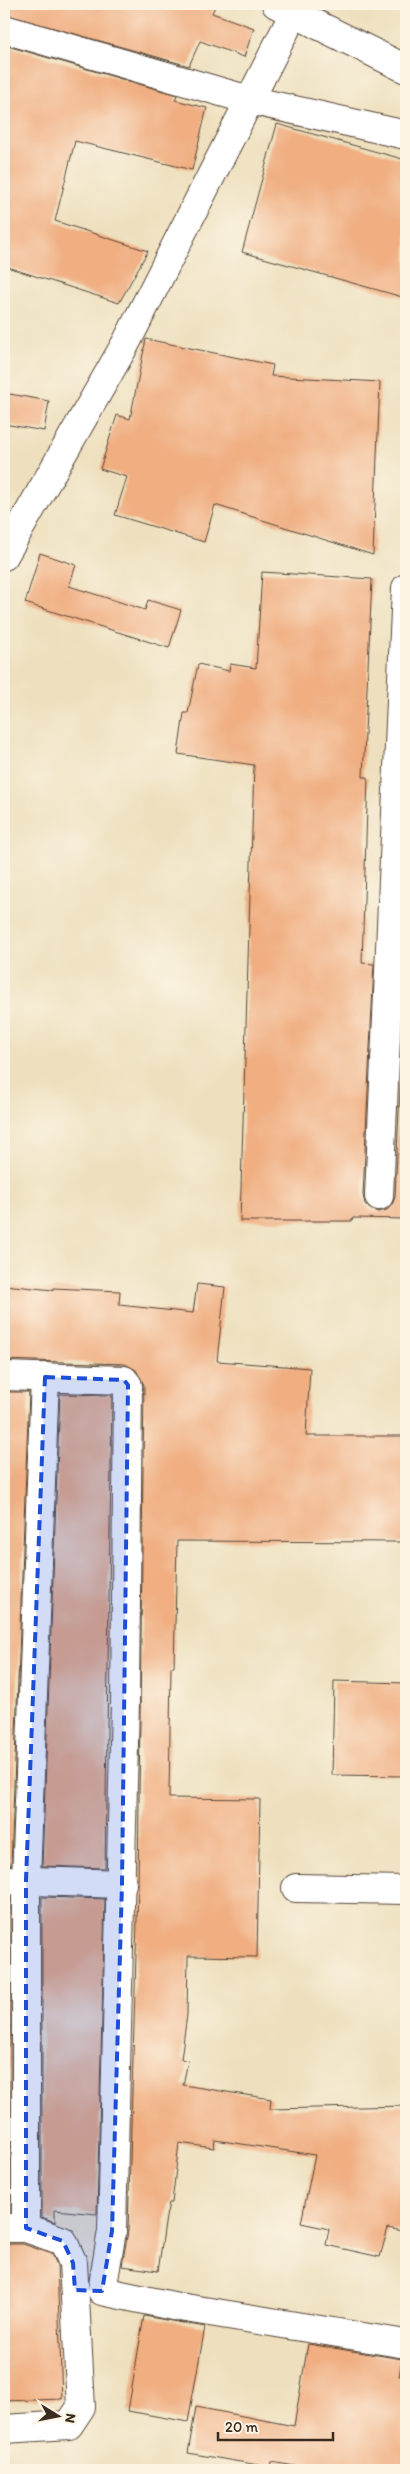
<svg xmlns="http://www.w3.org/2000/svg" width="410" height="2474" font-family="Itim,sans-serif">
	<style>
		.building { fill: #f0ae81 }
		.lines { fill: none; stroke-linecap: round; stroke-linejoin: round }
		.minor-casing { stroke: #564536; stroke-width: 30 }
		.minor { stroke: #fff; stroke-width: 28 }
		.marked { fill: #1d4ed8; fill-opacity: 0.2; stroke: #1d4ed8; stroke-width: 4; stroke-dasharray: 10 6; stroke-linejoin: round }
	</style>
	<rect width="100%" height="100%" fill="#fcf5e5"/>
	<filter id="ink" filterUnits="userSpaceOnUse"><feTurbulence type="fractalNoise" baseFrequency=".02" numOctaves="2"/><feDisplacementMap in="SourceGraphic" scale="10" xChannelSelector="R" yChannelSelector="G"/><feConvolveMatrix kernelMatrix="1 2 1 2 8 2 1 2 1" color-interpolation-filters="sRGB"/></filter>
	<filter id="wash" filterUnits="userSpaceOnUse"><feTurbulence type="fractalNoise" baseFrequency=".0096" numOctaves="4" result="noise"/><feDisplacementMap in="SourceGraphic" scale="20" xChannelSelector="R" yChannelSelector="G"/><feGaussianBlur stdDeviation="1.12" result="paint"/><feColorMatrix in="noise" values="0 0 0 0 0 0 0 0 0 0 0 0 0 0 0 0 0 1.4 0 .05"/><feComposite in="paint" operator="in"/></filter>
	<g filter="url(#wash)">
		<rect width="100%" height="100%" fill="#eee0be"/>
		<g id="blocks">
			<g class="building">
				<polygon points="4,4 216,4 212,13 254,28 244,57 200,41 189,66 4,14"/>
				<polygon points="4,45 177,95 175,100 207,108 192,170 75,141 55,221 148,251 119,303 4,266"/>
				<polygon points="277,124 406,160 406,298 242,252"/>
				<polygon points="146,339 273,365 271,376 380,382 373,555 215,505 204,542 115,515 127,477 100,469 117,415 130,419"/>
				<polygon points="4,393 49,401 44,431 4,424"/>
				<polygon points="40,553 76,565 69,586 145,610 148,600 181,610 169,648 25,603"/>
				<polygon points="262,572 372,579 363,777 368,777 362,963 374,964 363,1195 365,1204 370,1209 378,1212 387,1210 392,1205 395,1197 406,964 406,1219 353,1218 352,1221 240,1221 254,765 178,754 184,713 188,713 198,664 229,671 230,664 256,668"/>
				<polygon points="197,1284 225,1287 217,1361 310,1368 306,1436 406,1436 406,1542 177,1541 174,1667 171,1667 169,1798 260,1799 257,1957 188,1956 187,2015 181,2059 188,2061 183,2085 271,2099 270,2109 406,2106 406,2232 388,2228 380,2257 326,2245 329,2229 301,2223 315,2155 215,2140 214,2148 179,2143 172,2203 169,2203 166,2217 158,2271 122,2266 128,2231 138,1884 144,1385 136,1370 125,1364 4,1360 4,1285 53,1290 53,1288 120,1291 119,1305 193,1313"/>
				<polygon points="4,1392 29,1392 11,1865 4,1864"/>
				<polygon points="60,1394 112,1395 105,1868 42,1866"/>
				<polygon points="334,1681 406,1683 406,1776 332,1775"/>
				<rect x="4" y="1896" width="6" height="316"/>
				<polygon points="42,1897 105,1899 97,2214 55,2210 55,2222 42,2217"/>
				<polygon points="4,2244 23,2244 52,2254 57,2265 62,2399 4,2401"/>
				<polygon points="144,2316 205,2327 188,2422 128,2411"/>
				<polygon points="308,2344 402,2359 399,2376 406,2377 406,2470 319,2470 271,2462 270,2467 188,2453 196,2407 294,2426"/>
			</g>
		</g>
	</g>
	<g filter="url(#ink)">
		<use href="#blocks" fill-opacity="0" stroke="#564536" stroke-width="1"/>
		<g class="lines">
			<g class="minor-casing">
				<g id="minor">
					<polyline points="276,4 406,69"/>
					<polyline points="4,29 249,100 406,135"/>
					<polyline points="4,556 126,343 294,13"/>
					<polyline points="379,1196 406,588"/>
					<polyline points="4,1376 124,1380 128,1385 125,1703 112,2231 102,2291 173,2306 406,2344"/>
					<polyline points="4,1880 122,1884"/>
					<polyline points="296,1888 406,1890"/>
					<polyline points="4,2228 26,2228 63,2241 73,2263 81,2407 69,2425 4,2429"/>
					<polyline points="26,2228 26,1880 45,1377"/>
				</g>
			</g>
			<use href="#minor" class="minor"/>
		</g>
	</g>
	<path class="marked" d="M45 1377 124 1380 128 1385 122 1884 112 2231 102 2291 75 2290 73 2263 63 2241 26 2228V1880Z"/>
	<rect width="410" height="2474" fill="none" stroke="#fcf5e5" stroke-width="20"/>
	<g transform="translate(58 2416) rotate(100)" stroke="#fcf5e5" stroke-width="4" paint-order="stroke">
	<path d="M0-4L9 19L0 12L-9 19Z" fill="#3b2a1e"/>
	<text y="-8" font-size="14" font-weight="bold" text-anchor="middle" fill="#3b2a1e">N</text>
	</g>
	<path d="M218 2432v8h115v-8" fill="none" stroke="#3b2a1e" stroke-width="2.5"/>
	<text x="225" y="2432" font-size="15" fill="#3b2a1e" stroke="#fcf5e5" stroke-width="4" paint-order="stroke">20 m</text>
</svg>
